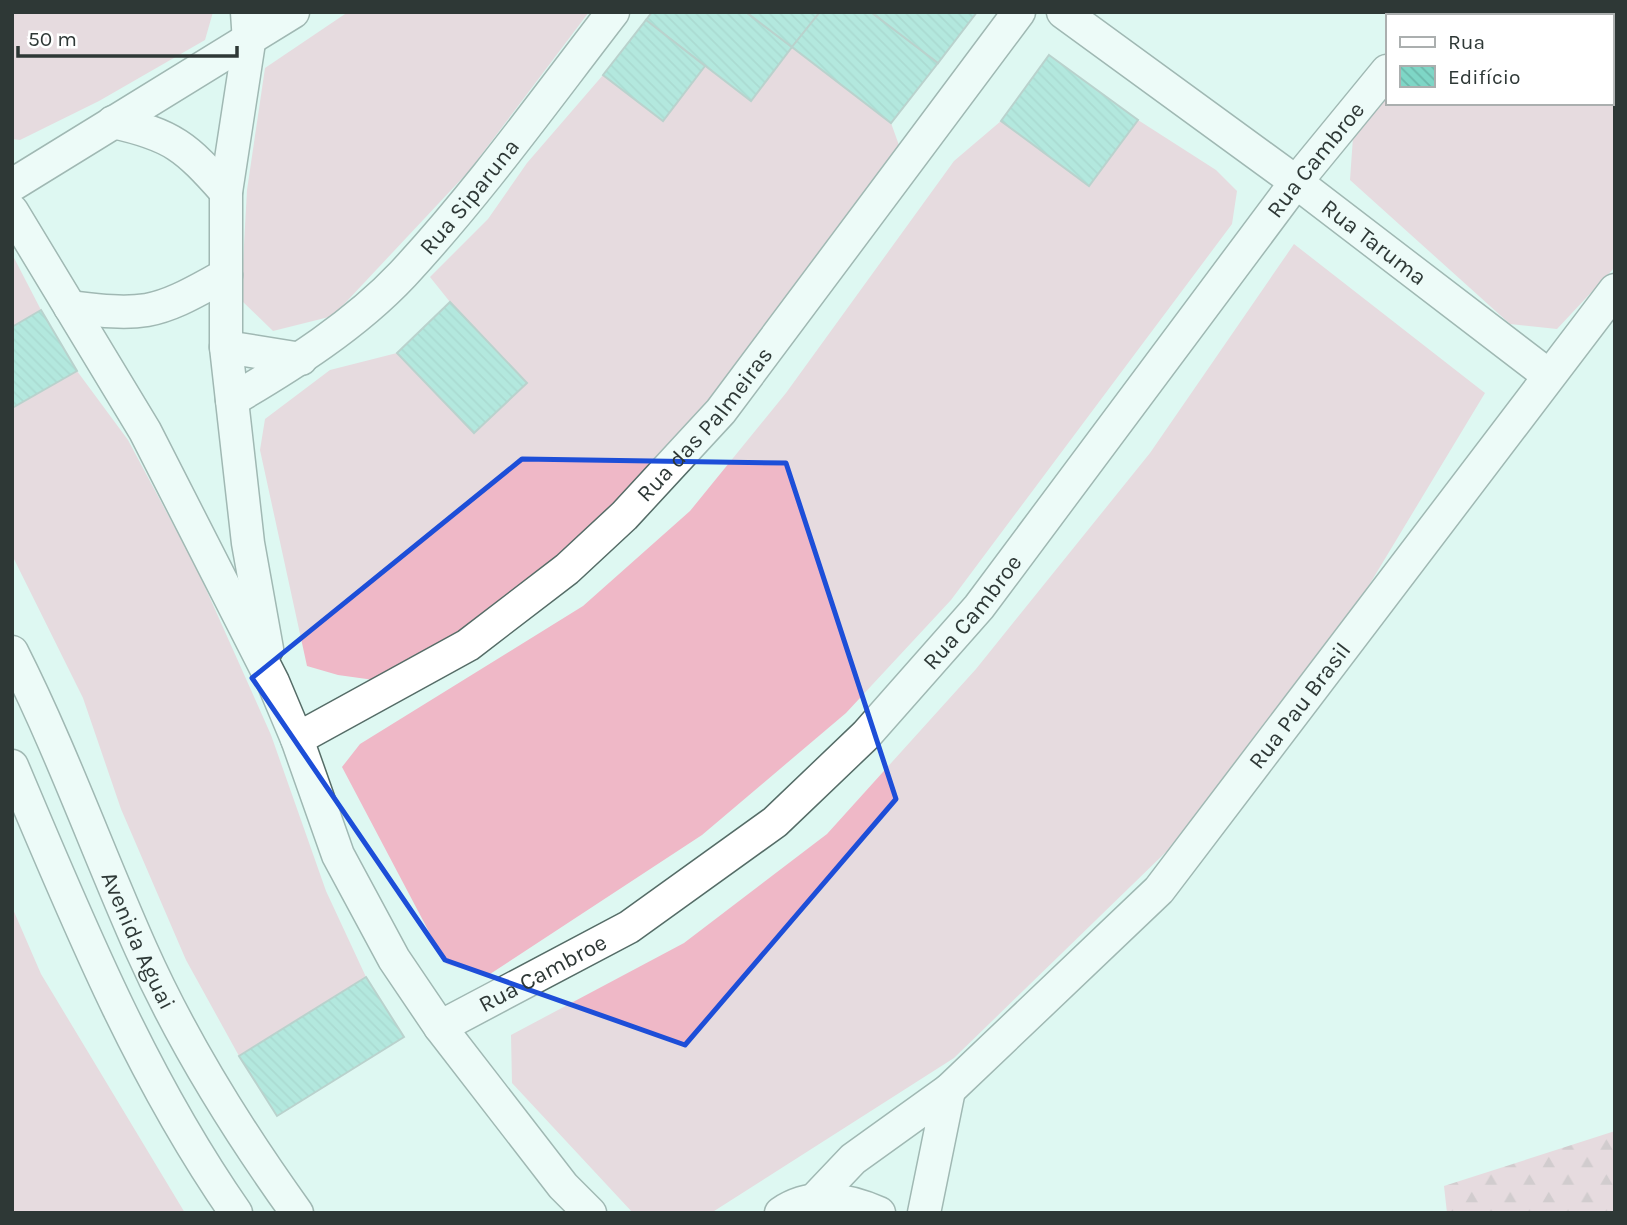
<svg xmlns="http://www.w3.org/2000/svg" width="1627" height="1225" font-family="Karla,sans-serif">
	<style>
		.grass { fill: #efb8c7 }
		.forest { fill: url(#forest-firs) }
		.building { fill: url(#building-back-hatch); stroke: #8da5a0; stroke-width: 2 }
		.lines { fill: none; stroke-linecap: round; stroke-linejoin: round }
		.minor-casing { stroke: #556c67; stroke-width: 35 }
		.minor { stroke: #fff; stroke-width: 32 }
		.marked { fill: none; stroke: #1d4ed8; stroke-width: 5; stroke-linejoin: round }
		.labels { text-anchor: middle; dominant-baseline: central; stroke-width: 6; stroke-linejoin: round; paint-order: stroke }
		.street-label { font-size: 23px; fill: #2e3836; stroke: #fff }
	</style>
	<defs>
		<pattern id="forest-firs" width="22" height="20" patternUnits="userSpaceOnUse" patternTransform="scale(1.75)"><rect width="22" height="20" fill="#efb8c7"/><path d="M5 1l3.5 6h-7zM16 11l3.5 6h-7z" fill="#c297a2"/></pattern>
		<pattern id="building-back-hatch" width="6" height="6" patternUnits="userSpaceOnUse" patternTransform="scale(1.75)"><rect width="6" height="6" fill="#7ed6c6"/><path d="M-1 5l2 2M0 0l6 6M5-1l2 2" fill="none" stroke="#6db8ab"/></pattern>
	</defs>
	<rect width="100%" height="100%" fill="#def8f2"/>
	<g class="grass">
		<polygon points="12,12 213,12 205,40 99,101 20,140 12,139"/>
		<polygon points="348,12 589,12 469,171 333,316 273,331 241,300 247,190 265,68"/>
		<polygon points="1456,12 1615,12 1615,267 1557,329 1510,324 1350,180 1353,137 1387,95 1387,103 1611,103 1611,16 1453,16"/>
		<polygon points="792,47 891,123 900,148 681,438 563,551 458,633 374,680 338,675 307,666 260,450 265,419 330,370 397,353 474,433 526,382 450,302 430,277 488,219 527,163 603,75 663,121 705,66 751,101"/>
		<polygon points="1138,120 1216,170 1237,191 1232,224 951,600 846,713 702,835 487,976 446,964 342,767 360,744 583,606 690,511 786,393 954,161 1001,121 1089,185"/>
		<polygon points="1294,244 1485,393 1348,620 1167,851 954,1058 711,1213 633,1213 512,1083 511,1035 684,943 827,834 976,669 1150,453"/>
		<polygon points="12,254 41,310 12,327"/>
		<polygon points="77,371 128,440 197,569 271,735 326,891 366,977 239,1056 186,960 121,809 83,698 12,555 12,408"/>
		<polygon points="12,907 41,974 185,1213 12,1213"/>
	</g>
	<polygon class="forest" points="1615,1131 1615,1213 1447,1213 1444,1186"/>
	<g class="building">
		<polygon points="652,12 746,12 792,47 751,101 646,20"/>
		<polygon points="746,12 820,12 792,47"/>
		<polygon points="820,12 871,12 938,63 891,123 792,47"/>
		<polygon points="871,12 977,12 938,63"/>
		<polygon points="646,20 705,66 663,121 603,75"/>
		<polygon points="1049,55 1138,120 1089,186 1001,121"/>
		<polygon points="450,302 527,383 474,433 397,353"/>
		<polygon points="41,310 77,371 12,408 12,327"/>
		<polygon points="366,977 404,1037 277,1116 239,1056"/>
	</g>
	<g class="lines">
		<g class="minor-casing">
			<g id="minor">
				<polyline points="247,12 249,42 226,192 226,347 248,543 267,649"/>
				<path id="s1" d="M1063 12 1296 182 1548 375"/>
				<polyline points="1433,16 1436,12"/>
				<path d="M113 122C173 135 186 147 226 192"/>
				<polyline points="12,185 293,12"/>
				<polyline points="12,211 145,431 273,682 297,739 338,855 394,959 440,1027 563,1186 590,1213"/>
				<path d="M70 307C95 310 122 314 147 310 175 305 201 288 226 275"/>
				<polyline points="226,347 301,359"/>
				<path id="s2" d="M232 400C292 365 355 325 403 274 479 192 545 100 613 12"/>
				<path id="s3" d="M12 652C61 749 97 850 141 949 182 1041 238 1131 297 1213"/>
				<path id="s4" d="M297 739 468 645 567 569 624 516 721 411 1019 12"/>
				<path d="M12 766C77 920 140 1075 236 1213"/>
				<path id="s5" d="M440 1027 629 927 775 822 866 735 979 607 1296 182 1387 71"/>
				<path id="s6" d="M949 1090 1159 890 1615 290"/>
				<polyline points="815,1199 853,1159 949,1090 924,1213"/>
				<path d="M781 1213C811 1192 848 1199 879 1213"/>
			</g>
		</g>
		<use href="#minor" class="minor"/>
	</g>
	<path d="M0 0H1627V1225H0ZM522 459 786 463 896 799 685 1045 445 960 252 678Z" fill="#def8f2" fill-opacity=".55" fill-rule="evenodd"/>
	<path class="marked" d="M522 459 786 463 896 799 685 1045 445 960 252 678Z"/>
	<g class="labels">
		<g class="street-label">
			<text stroke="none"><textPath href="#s5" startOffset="1250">Rua Cambroe</textPath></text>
			<text stroke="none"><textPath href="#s2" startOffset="315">Rua Siparuna</textPath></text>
			<text stroke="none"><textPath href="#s1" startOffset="387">Rua Taruma</textPath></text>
			<text stroke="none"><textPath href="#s4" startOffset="520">Rua das Palmeiras</textPath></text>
			<text stroke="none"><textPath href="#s5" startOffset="682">Rua Cambroe</textPath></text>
			<text stroke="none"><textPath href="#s6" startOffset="522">Rua Pau Brasil</textPath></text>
			<text stroke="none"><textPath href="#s3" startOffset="315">Avenida Aguai</textPath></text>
			<text stroke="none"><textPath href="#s5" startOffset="116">Rua Cambroe</textPath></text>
		</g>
	</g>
	<rect width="1627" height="1225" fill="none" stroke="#2e3836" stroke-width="28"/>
	<rect x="1386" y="14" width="228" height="91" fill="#ffffff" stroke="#abafaf" stroke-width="2"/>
	<rect x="1400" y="37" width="35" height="10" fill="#ffffff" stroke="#abafaf" stroke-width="2"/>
	<text x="1448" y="49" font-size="21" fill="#2e3836">Rua</text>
	<rect x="1400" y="66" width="35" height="21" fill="url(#building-back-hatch)" stroke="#abafaf" stroke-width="2"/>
	<text x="1448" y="84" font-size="21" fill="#2e3836">Edifício</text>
	<path d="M18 46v10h219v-10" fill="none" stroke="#2e3836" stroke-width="3.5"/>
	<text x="28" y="46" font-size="21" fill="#2e3836" stroke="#ffffff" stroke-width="5" paint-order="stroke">50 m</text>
</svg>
